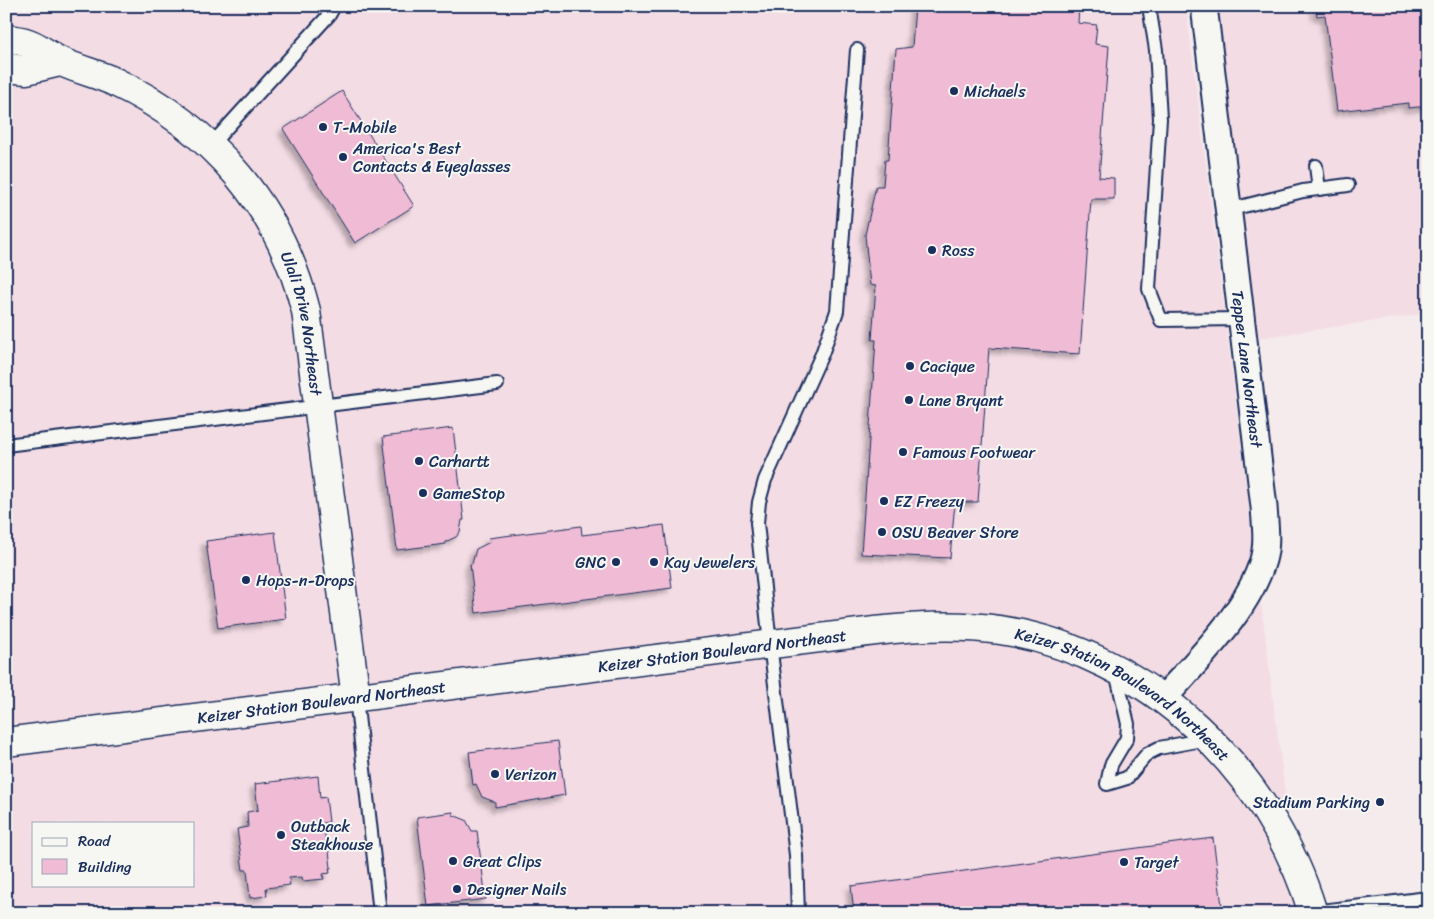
<svg xmlns="http://www.w3.org/2000/svg" width="1434" height="919" font-family="Sriracha,sans-serif">
	<style>
		.built { fill: #f4dce5; fill-rule: evenodd }
		.building { fill: #f0bbd5; stroke: #1b2f5e; filter: url(#shadow) }
		.lines { fill: none; stroke-linecap: round; stroke-linejoin: round }
		.lane-casing { stroke: #1b2f5e; stroke-width: 16 }
		.street-casing { stroke: #1b2f5e; stroke-width: 29 }
		.secondary-casing { stroke: #1b2f5e; stroke-width: 31 }
		.lane { stroke: #f6f6f2; stroke-width: 12 }
		.street { stroke: #f6f6f2; stroke-width: 25 }
		.secondary { stroke: #f6f6f2; stroke-width: 28 }
		.poi-dot { fill: #1b2f5e; stroke: #f6f6f2; stroke-width: 2 }
		.labels { text-anchor: middle; dominant-baseline: central; stroke-width: 4; stroke-linejoin: round; paint-order: stroke }
		.poi-label { font-size: 16px; fill: #1b2f5e; stroke: #f6f6f2; text-anchor: start }
		.street-label { font-size: 16px; fill: #1b2f5e; stroke: #f6f6f2 }
	</style>
	<defs>
		<filter id="shadow"><feDropShadow dx="-4.5" dy="4.5" stdDeviation="2.5" flood-color="#0004"/></filter>
	</defs>
	<rect width="100%" height="100%" fill="#f5eaec"/>
	<filter id="ink" filterUnits="userSpaceOnUse"><feTurbulence type="fractalNoise" baseFrequency=".02" numOctaves="2"/><feDisplacementMap in="SourceGraphic" scale="10" xChannelSelector="R" yChannelSelector="G"/><feConvolveMatrix kernelMatrix="1 2 1 2 8 2 1 2 1" color-interpolation-filters="sRGB"/></filter>
	<g filter="url(#ink)">
		<g class="built">
			<path d="M6 6H1186L1300 913H6ZM34 823H194V885H34Z"/>
			<polygon points="1212,6 1428,6 1428,313 1250,339"/>
		</g>
		<g class="building">
			<polygon points="915,6 1079,6 1078,23 1097,25 1095,44 1109,46 1099,177 1114,178 1114,199 1091,199 1080,354 989,348 978,502 955,502 950,558 861,554 876,340 872,340 876,286 870,285 865,235 876,186 883,186 885,160 888,160 896,49 912,47"/>
			<polygon points="1316,6 1428,6 1428,106 1408,108 1408,103 1337,111 1325,15 1317,16"/>
			<polygon points="342,91 414,206 355,243 283,129"/>
			<polygon points="453,428 464,520 462,520 460,532 456,537 445,542 446,544 397,550 383,437"/>
			<polygon points="664,525 672,588 476,613 470,564 472,564 476,549 490,542 489,538 581,526 582,535"/>
			<polygon points="275,532 286,619 218,628 206,541"/>
			<polygon points="558,741 565,795 495,807 495,802 482,797 476,784 473,785 469,752"/>
			<polygon points="318,776 320,798 326,797 329,822 323,823 326,842 328,842 331,868 329,868 330,873 323,874 324,879 303,881 302,877 289,878 290,885 266,888 267,896 250,898 247,870 243,870 237,829 248,827 247,812 258,810 255,784"/>
			<polygon points="453,812 453,815 466,820 472,831 477,831 486,899 428,906 417,817"/>
			<polygon points="1213,838 1223,913 854,913 851,886"/>
		</g>
		<g class="lines">
			<g class="lane-casing">
				<g id="lane">
					<polyline points="1149,6 1156,50 1160,119 1149,289 1161,320 1241,319"/>
					<polyline points="211,145 329,15 334,6"/>
					<polyline points="1316,166 1319,189"/>
					<polyline points="1228,210 1303,191 1348,185"/>
					<polyline points="6,445 497,384"/>
					<polyline points="1116,672 1128,724 1127,738 1111,765 1107,784 1127,778 1147,754 1159,748 1207,739"/>
					<polyline points="356,698 380,913"/>
					<polyline points="1313,912 1428,898"/>
					<polyline points="798,913 796,855 770,644 757,523 759,502 765,480 822,354 837,311 857,50"/>
				</g>
			</g>
			<g class="street-casing">
				<path id="street" d="M1163 699C1197 660 1248 611 1263 560 1268 543 1265 524 1264 507L1204 6"/>
			</g>
			<g class="secondary-casing">
				<g id="secondary">
					<path id="s1" d="M6 39C12 40 19 40 25 42 38 45 49 57 62 62 79 70 98 74 115 82 213 128 280 207 306 311L356 698"/>
					<polyline points="6,68 27,70 60,62"/>
					<path id="s2" d="M6 742 875 631C917 626 959 624 1000 630 1149 653 1271 772 1313 913"/>
				</g>
			</g>
			<use href="#lane" class="lane"/>
			<use href="#street" class="street"/>
			<use href="#secondary" class="secondary"/>
		</g>
	</g>
	<g class="poi-dot">
		<circle cx="954" cy="91" r="5"/>
		<circle cx="323" cy="127" r="5"/>
		<circle cx="343" cy="157" r="5"/>
		<circle cx="932" cy="250" r="5"/>
		<circle cx="910" cy="366" r="5"/>
		<circle cx="909" cy="400" r="5"/>
		<circle cx="903" cy="452" r="5"/>
		<circle cx="419" cy="461" r="5"/>
		<circle cx="423" cy="493" r="5"/>
		<circle cx="884" cy="501" r="5"/>
		<circle cx="882" cy="532" r="5"/>
		<circle cx="616" cy="562" r="5"/>
		<circle cx="654" cy="562" r="5"/>
		<circle cx="246" cy="580" r="5"/>
		<circle cx="495" cy="774" r="5"/>
		<circle cx="1380" cy="802" r="5"/>
		<circle cx="281" cy="835" r="5"/>
		<circle cx="453" cy="861" r="5"/>
		<circle cx="1124" cy="862" r="5"/>
		<circle cx="457" cy="889" r="5"/>
	</g>
	<g class="labels">
		<g class="poi-label">
			<text x="964" y="91">Michaels</text>
			<text x="333" y="127">T-Mobile</text>
			<text x="353" y="148">America's Best<tspan x="353" dy="18">Contacts &amp; Eyeglasses</tspan></text>
			<text x="942" y="250">Ross</text>
			<text x="920" y="366">Cacique</text>
			<text x="919" y="400">Lane Bryant</text>
			<text x="913" y="452">Famous Footwear</text>
			<text x="429" y="461">Carhartt</text>
			<text x="433" y="493">GameStop</text>
			<text x="894" y="501">EZ Freezy</text>
			<text x="892" y="532">OSU Beaver Store</text>
			<text x="606" y="562" text-anchor="end">GNC</text>
			<text x="664" y="562">Kay Jewelers</text>
			<text x="256" y="580">Hops-n-Drops</text>
			<text x="505" y="774">Verizon</text>
			<text x="1370" y="802" text-anchor="end">Stadium Parking</text>
			<text x="291" y="826">Outback<tspan x="291" dy="18">Steakhouse</tspan></text>
			<text x="463" y="861">Great Clips</text>
			<text x="1134" y="862">Target</text>
			<text x="467" y="889">Designer Nails</text>
		</g>
		<g class="street-label">
			<text stroke="none"><textPath href="#s1" startOffset="438">Ulali Drive Northeast</textPath></text>
			<text transform="translate(1247 369) rotate(83)">Tepper Lane Northeast</text>
			<text stroke="none"><textPath href="#s2" startOffset="722">Keizer Station Boulevard Northeast</textPath></text>
			<text stroke="none"><textPath href="#s2" startOffset="1142">Keizer Station Boulevard Northeast</textPath></text>
			<text stroke="none"><textPath href="#s2" startOffset="318">Keizer Station Boulevard Northeast</textPath></text>
		</g>
	</g>
	<rect width="1434" height="919" fill="none" stroke="#f6f6f2" stroke-width="25"/>
	<rect x="12" y="12" width="1409" height="894" fill="none" stroke="#1b2f5e" stroke-width="2" filter="url(#ink)"/>
	<rect x="32" y="822" width="162" height="65" fill="#f6f6f2" stroke="#9ea6b7"/>
	<rect x="42" y="838" width="25" height="8" fill="#f6f6f2" stroke="#9ea6b7"/>
	<text x="78" y="846" font-size="15" fill="#1b2f5e">Road</text>
	<rect x="42" y="859" width="25" height="15" fill="#f0bbd5" stroke="#9ea6b7"/>
	<text x="78" y="872" font-size="15" fill="#1b2f5e">Building</text>
</svg>
